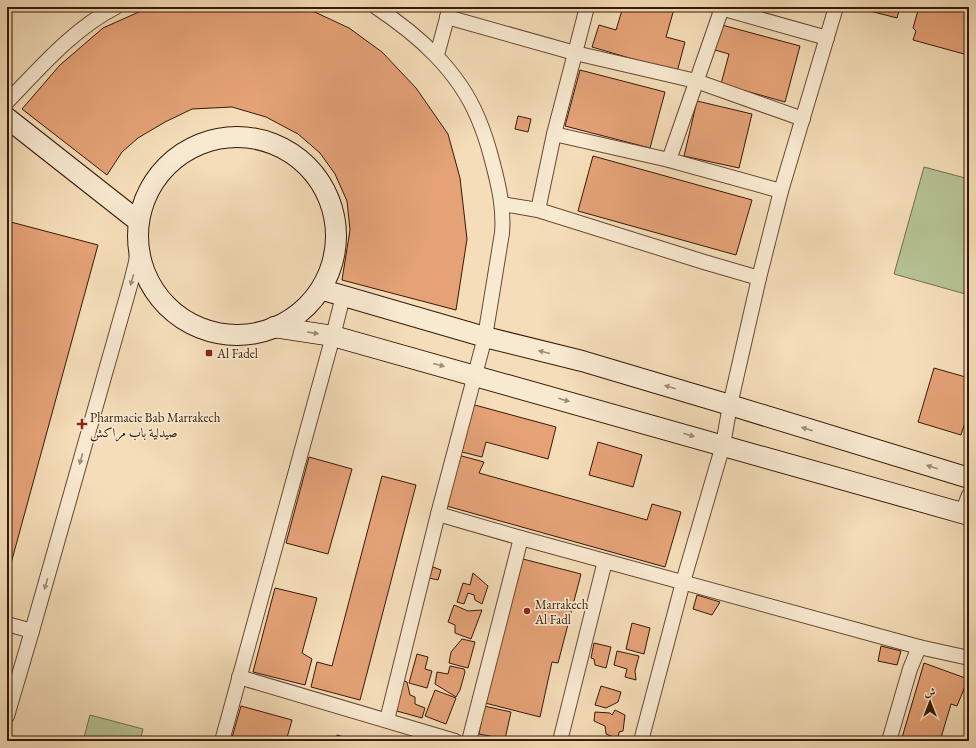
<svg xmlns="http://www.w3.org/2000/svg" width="976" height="748" font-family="'EB Garamond',Amiri,serif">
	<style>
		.green { fill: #b6c293; stroke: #766e4d }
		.building { fill: #e5a277; stroke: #371907 }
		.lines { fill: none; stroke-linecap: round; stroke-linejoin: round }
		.street-casing { stroke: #664a33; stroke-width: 16 }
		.secondary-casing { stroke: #371907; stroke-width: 22 }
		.street { stroke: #f8e9d1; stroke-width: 14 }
		.secondary { stroke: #f8e9d1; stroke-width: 20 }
		.oneway { fill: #a18b76 }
		.poi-dot { fill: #8f2418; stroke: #f8e9d1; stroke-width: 1.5 }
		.labels { text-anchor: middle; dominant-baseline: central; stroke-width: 3.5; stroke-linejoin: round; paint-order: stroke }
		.poi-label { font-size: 13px; fill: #371907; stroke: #f8e9d1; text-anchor: start }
	</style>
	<rect width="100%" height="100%" fill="#f4ddb8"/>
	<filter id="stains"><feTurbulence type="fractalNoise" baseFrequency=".005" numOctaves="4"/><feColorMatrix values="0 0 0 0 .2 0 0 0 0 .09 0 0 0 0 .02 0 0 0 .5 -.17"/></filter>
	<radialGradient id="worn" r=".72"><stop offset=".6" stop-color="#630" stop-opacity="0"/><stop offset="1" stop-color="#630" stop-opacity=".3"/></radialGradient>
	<g class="green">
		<polygon points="924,167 969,179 969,295 894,274"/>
		<polygon points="90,715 143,729 140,741 83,741"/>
	</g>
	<g class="building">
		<polygon points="150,7 304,7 349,28 382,52 416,88 448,134 460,178 467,239 456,310 342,280 350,230 347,201 335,174 320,153 298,134 266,117 232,107 192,109 165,122 138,138 122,152 107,175 22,109 60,65 103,28"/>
		<polygon points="623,7 668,7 674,9 666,37 685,42 677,72 592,47 599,25 616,30"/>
		<polygon points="871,7 900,7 897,18 870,11"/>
		<polygon points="919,7 949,7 969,12 969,38 964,54 913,40 916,31 913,28"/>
		<polygon points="722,25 800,46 785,102 721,84 729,54 715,50"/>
		<polygon points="580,70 665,92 650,148 565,126"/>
		<polygon points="697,101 752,114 739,168 684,156"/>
		<polygon points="518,116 531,119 528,132 515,129"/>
		<polygon points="593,156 752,200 736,255 578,211"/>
		<polygon points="7,221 98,245 7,578"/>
		<polygon points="934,368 969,378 969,410 961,435 918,422"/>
		<polygon points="471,404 556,427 548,459 486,442 482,457 458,451"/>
		<polygon points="598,442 642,455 633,487 589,475"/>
		<polygon points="458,455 484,462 479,473 647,520 652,504 681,512 665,567 443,505"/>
		<polygon points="309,457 352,469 328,554 286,543"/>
		<polygon points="382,476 416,485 360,700 311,687 317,662 332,666"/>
		<polygon points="523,559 581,574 558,663 552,662 540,717 485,703"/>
		<polygon points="433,567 441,570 438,580 429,578"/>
		<polygon points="473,573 488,586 482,604 475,600 474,595 468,593 464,604 457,602 463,583 470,585"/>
		<polygon points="275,588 317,598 302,653 312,659 305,685 253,672"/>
		<polygon points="697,595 720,602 712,615 693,609"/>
		<polygon points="454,605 468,611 482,610 471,639 455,633 455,625 448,622"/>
		<polygon points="632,623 650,628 644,654 626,649"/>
		<polygon points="462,639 475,642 468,668 449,663 451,652"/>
		<polygon points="594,643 611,647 606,668 595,665 594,659 591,658"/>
		<polygon points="881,646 901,651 897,665 878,661"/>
		<polygon points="617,651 639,656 635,671 636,680 625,677 627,669 614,665"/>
		<polygon points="417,654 428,657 425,669 432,671 427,688 409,683"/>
		<polygon points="924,663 968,679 957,706 951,704 940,741 901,741"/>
		<polygon points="450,666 464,669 465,672 460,690 456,697 435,684 437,672 448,674"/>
		<polygon points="402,680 407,682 410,695 415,697 415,704 425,708 422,718 393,710"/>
		<polygon points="601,686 621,692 618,702 606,708 595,705"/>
		<polygon points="435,690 456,698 446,724 425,716"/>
		<polygon points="241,706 292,720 286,741 231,741"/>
		<polygon points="484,706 511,712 505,739 479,734"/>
		<polygon points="615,710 625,715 623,731 619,732 618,739 606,734 605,726 594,721 595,712 610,713 612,715"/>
		<polygon points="337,735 357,741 335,741"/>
	</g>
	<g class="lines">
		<g class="street-casing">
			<g id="street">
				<path d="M376 7C418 35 458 70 478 118 484 132 489 148 493 164 499 187 504 209 502 233L485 337 438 514 387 720"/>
				<polyline points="717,7 827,38"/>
				<polyline points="447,17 575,53 696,81 803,119"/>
				<polyline points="437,55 450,7"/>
				<path d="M7 102C40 68 73 29 116 7"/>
				<polyline points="554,134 669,160 781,191"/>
				<polyline points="669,160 722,8"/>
				<polyline points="502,204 538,210 704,262 759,278"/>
				<polyline points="538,210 554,134 587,7"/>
				<polyline points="962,513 969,495"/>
				<polyline points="438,514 521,538 919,647 969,658"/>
				<polyline points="7,624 32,631"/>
				<polyline points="239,677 455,741"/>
				<polyline points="7,716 32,631 131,282 136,262 138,242"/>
				<polyline points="222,741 333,336 343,296"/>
				<polyline points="469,741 521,538"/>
				<polyline points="560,741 605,561"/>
				<polyline points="641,741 683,582 723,445 730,405 759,278 781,191 836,7"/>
				<polyline points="889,741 910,669 919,647"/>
			</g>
		</g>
		<g class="secondary-casing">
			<g id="secondary">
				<polyline points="7,118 138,221"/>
				<circle cx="237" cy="236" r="99"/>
				<polyline points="323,290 485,337 582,361 730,405 969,478"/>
				<polyline points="274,327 333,336 969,515"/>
			</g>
		</g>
		<use href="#street" class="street"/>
		<use href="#secondary" class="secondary"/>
	</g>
	<defs><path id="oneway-solid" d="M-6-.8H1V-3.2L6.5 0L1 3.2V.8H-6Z"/></defs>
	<g class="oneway">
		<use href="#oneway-solid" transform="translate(132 280) rotate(105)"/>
		<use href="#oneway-solid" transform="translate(313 333) rotate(9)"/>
		<use href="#oneway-solid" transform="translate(544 352) rotate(-166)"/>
		<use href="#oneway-solid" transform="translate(439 365) rotate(15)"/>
		<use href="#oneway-solid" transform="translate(670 387) rotate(-164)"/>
		<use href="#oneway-solid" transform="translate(564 400) rotate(16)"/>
		<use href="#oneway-solid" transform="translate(807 429) rotate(-163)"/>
		<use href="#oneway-solid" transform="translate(689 435) rotate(16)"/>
		<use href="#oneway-solid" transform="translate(81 459) rotate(106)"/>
		<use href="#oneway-solid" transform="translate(932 467) rotate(-163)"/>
		<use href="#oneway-solid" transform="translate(46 584) rotate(106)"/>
	</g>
	<g class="poi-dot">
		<rect x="205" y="349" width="8" height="8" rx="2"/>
		<path d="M80 418h4v4h4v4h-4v4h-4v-4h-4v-4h4z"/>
		<circle cx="527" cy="611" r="4"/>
	</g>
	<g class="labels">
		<g class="poi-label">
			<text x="217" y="353">Al Fadel</text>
			<text x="90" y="417">Pharmacie Bab Marrakech<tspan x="90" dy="15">صيدلية باب مراكش</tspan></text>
			<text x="535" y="604">Marrakech<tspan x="535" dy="15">Al Fadl</tspan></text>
		</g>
	</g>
	<rect width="976" height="748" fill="none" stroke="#f4ddb8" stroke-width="24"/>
	<rect x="8" y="8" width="960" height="732" fill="none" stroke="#371907" stroke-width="2"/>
	<rect x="12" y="12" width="952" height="724" fill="none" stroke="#371907"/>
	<g transform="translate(930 702)" stroke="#f8e9d1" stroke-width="3" paint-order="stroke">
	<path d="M0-3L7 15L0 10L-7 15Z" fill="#371907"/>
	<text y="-6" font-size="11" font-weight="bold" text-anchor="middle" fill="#371907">ش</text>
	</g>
	<rect width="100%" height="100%" filter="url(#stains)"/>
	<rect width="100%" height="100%" fill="url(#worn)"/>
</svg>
